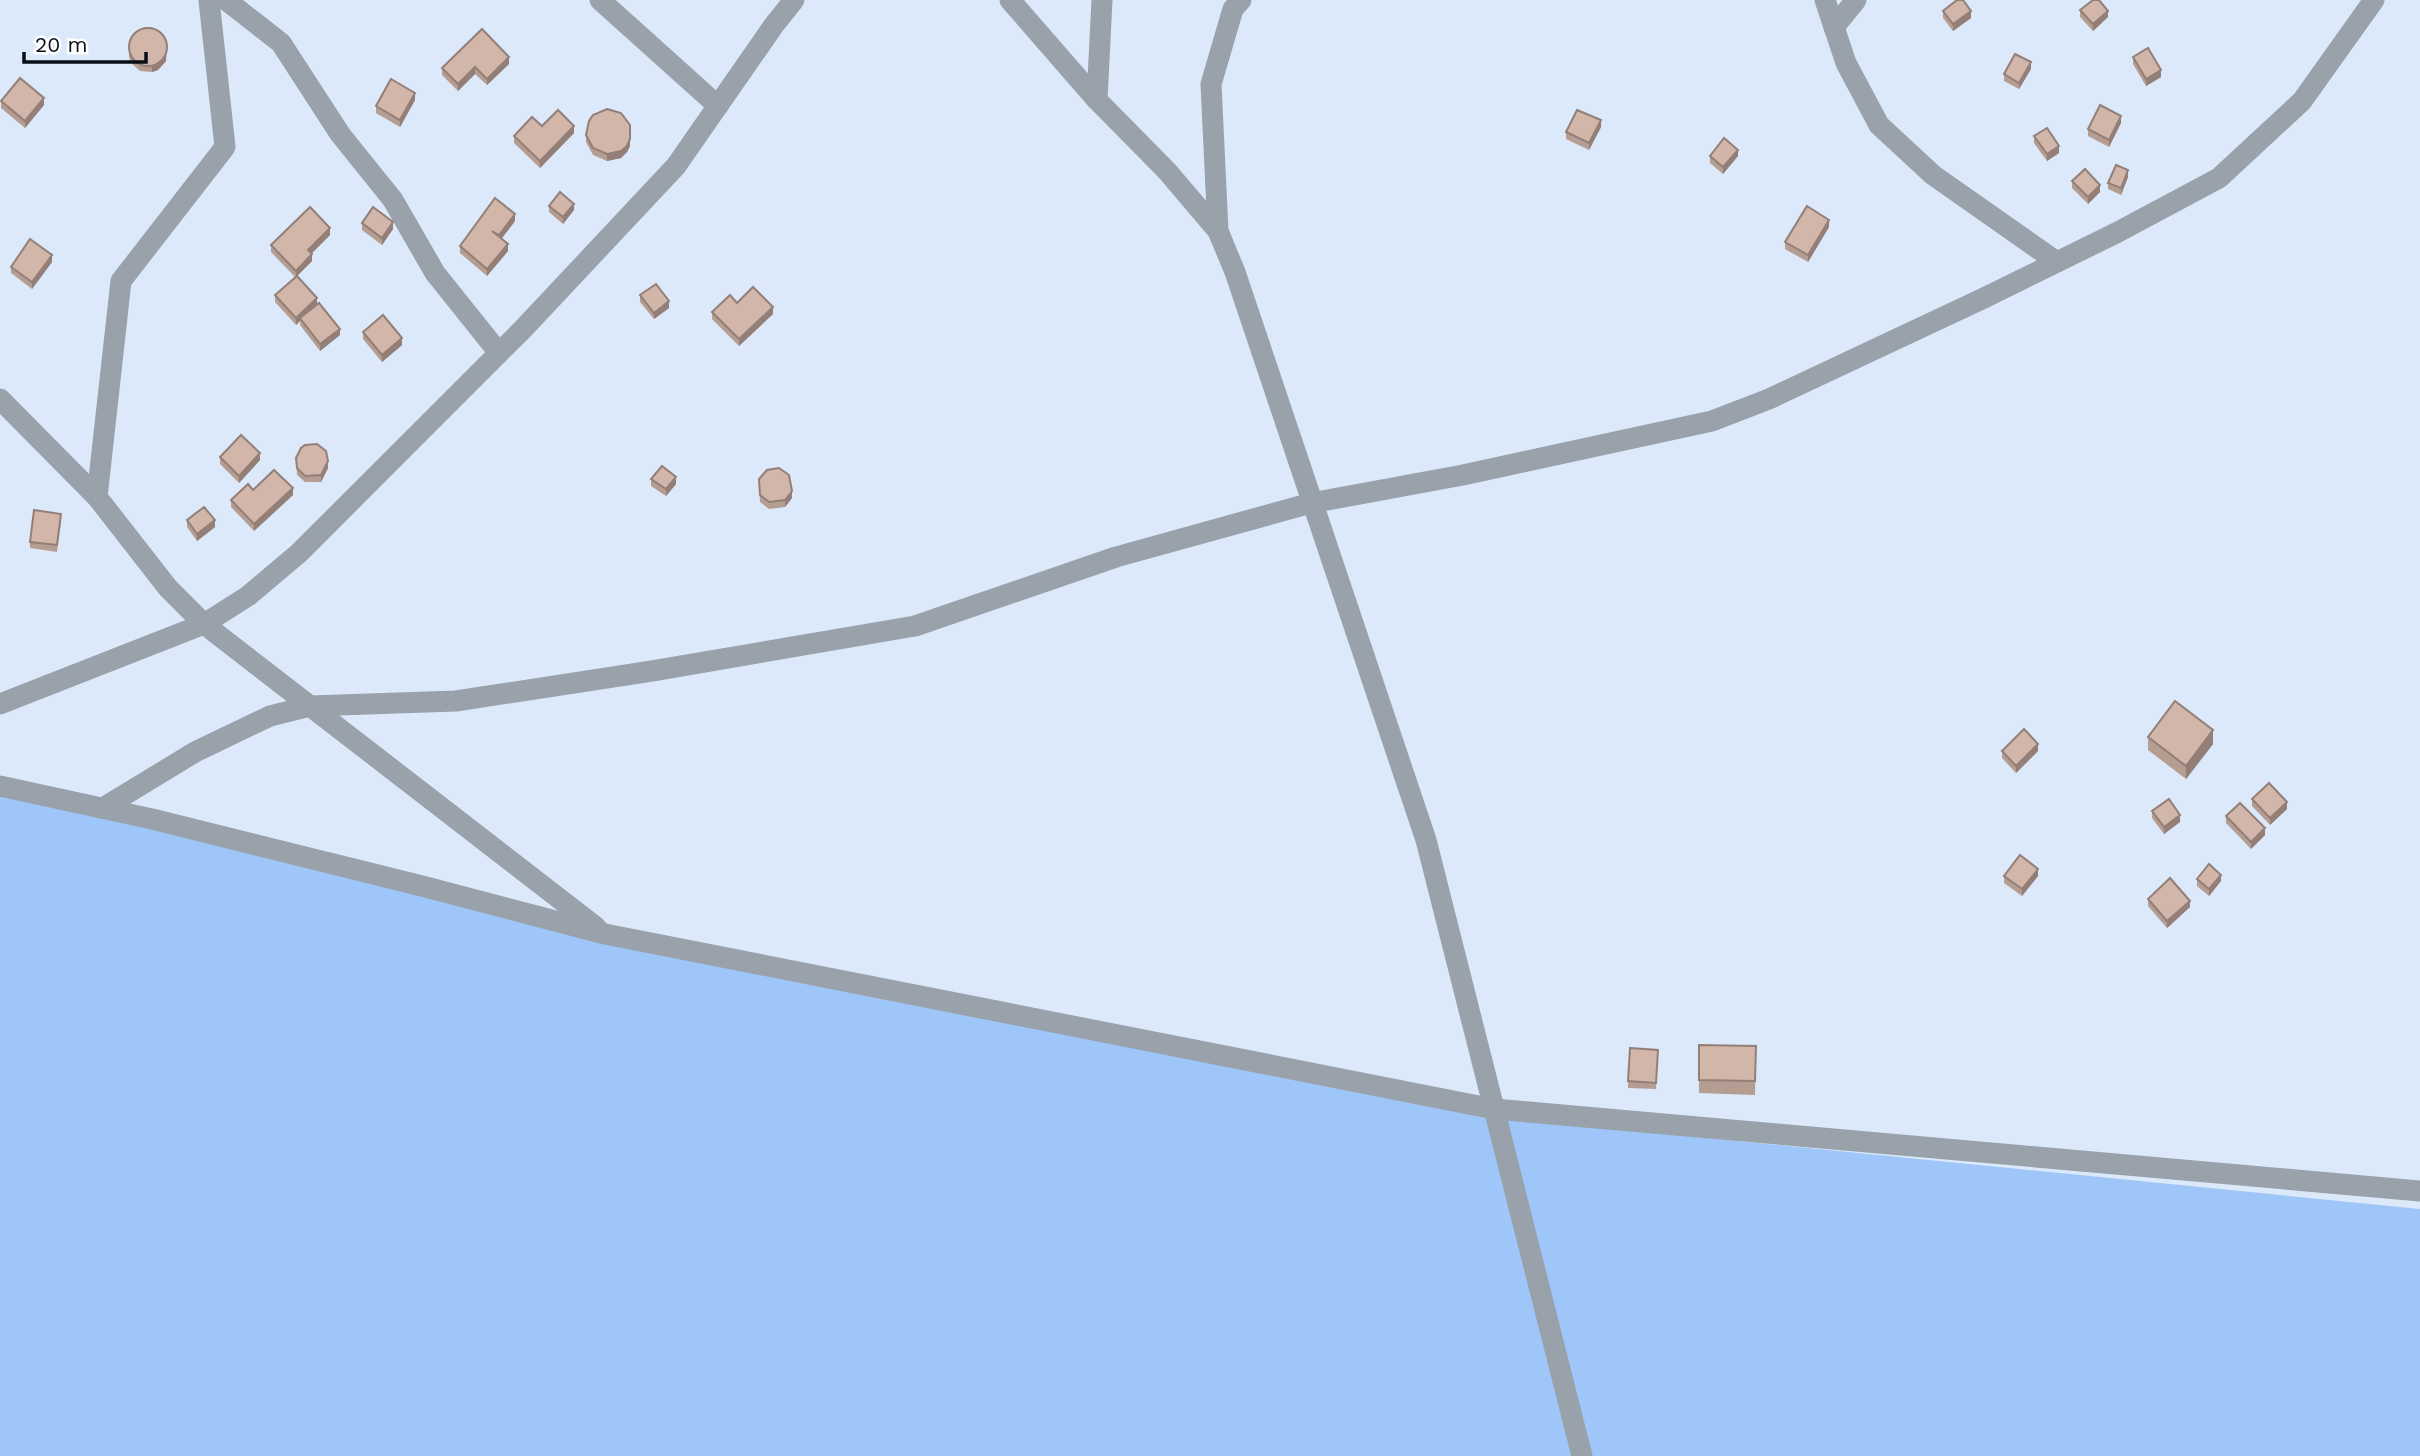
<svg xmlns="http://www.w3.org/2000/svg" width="2420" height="1456" font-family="'Work Sans',sans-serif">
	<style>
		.green { fill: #9fc6f8 }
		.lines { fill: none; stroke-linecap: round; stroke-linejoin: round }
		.minor { stroke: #99a1aa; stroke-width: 21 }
		.wall { fill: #b59d92 }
		.shaded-wall { fill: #937f77 }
		.building { fill: #d2b6aa; stroke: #937f77; stroke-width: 2 }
	</style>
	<rect width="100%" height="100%" fill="#dbe9fb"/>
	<polygon class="green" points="0,792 1486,1116 2420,1209 2420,1456 0,1456"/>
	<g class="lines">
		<g class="minor">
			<polyline points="226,0 281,43 340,134 393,200 435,273 499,353"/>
			<polyline points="600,0 718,106"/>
			<polyline points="1010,0 1097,100 1167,171 1218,231 1235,272 1426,840 1582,1456"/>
			<polyline points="1825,0 1846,63 1879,125 1933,175 2057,262"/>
			<polyline points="1834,27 1856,0"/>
			<polyline points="1097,100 1102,0"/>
			<polyline points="1218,231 1211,84 1233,9 1241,0"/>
			<polyline points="0,399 97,497 168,588 204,624 596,927"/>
			<polyline points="97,497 121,281 225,147 209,0"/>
			<polyline points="0,704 204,624 248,596 299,553 524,328 676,166 774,25 794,0"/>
			<polyline points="0,786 152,819 422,886 605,934 1494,1109 2420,1191"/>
			<polyline points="103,808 195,752 270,716 310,706 456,701 652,671 915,626 1116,557 1311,503 1463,475 1712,421 1769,399 1984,298 2118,232 2219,178 2302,101 2374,0"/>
		</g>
	</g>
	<g class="wall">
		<polygon points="2080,10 2108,17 2093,31 2080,17"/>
		<polygon points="1943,11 1971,18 1953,31 1943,18"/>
		<polygon points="129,50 166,61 158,70 152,72 140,71 131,63 129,57"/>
		<polygon points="2133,57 2161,77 2146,86 2133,64"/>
		<polygon points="509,64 487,85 475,74 458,91 442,75 442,68"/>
		<polygon points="2031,69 2019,89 2004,81 2004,74"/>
		<polygon points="415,100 400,127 376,113 376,106"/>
		<polygon points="1,101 44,105 25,128 1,108"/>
		<polygon points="2121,123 2109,147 2088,136 2088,129"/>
		<polygon points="630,125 630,146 627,152 621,158 607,161 593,155 586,142 586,135"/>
		<polygon points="542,126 574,133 540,168 514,143 514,136"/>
		<polygon points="1601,127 1589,150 1566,139 1566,132"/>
		<polygon points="2034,136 2059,153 2047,161 2034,143"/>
		<polygon points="1710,156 1738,156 1723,174 1710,163"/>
		<polygon points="2128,177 2121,195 2108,189 2108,183"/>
		<polygon points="2072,181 2100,192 2088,204 2072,188"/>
		<polygon points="549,206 574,210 563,224 549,212"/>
		<polygon points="515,221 501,239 508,251 487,276 460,253 460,246"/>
		<polygon points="362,223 393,229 382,245 362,230"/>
		<polygon points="1829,227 1808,262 1785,249 1785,242"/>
		<polygon points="330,235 311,254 312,261 297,276 340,335 320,351 300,325 300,321 296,325 275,302 275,295 295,277 271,252 271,245"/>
		<polygon points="52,262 32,289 11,273 11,267"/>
		<polygon points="640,295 669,308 654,319 640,302"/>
		<polygon points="737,303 773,314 739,346 712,319 712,312"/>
		<polygon points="363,332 402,345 382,362 363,339"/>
		<polygon points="220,457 260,460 239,483 220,464"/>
		<polygon points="296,458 328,468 321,482 305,482 297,475"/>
		<polygon points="651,479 676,484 666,496 651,486"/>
		<polygon points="759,479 792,498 785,507 769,509 760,502"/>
		<polygon points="253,490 293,495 254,531 231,507 231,500"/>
		<polygon points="187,520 215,527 197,541 187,527"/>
		<polygon points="61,521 57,552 30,548 30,542"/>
		<polygon points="2148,737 2213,744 2186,779 2148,750"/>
		<polygon points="2002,751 2038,751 2016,773 2002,758"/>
		<polygon points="2252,799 2287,809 2270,825 2252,806"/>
		<polygon points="2152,811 2180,822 2164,834 2152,818"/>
		<polygon points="2226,816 2265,835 2251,849 2226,823"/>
		<polygon points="2004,876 2038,876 2022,896 2004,883"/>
		<polygon points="2197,879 2221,881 2209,896 2197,886"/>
		<polygon points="2148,899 2190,907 2167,928 2148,906"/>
		<polygon points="1699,1045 1756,1046 1755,1095 1699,1093"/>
		<polygon points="1658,1050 1656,1089 1628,1088 1628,1081"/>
	</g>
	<g class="shaded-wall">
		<polygon points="1971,11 1971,18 1953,31 1953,24"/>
		<polygon points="2108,11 2108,17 2093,31 2093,24"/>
		<polygon points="167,42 166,61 158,70 152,72 152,66"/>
		<polygon points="509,57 509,64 487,85 487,79"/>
		<polygon points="2031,62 2031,69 2019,89 2019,83"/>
		<polygon points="475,67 475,74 458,91 458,84"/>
		<polygon points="2161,70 2161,77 2146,86 2146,79"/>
		<polygon points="415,93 415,100 400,127 400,120"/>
		<polygon points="44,98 44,105 25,128 25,121"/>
		<polygon points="2121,116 2121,123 2109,147 2109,140"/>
		<polygon points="1601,120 1601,127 1589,150 1589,143"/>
		<polygon points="574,126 574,133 540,168 540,161"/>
		<polygon points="630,139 630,146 627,152 621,158 607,161 607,154"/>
		<polygon points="2059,146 2059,153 2047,161 2047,154"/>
		<polygon points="1738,150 1738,156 1723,174 1723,167"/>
		<polygon points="2128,170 2128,177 2121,195 2121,188"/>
		<polygon points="2100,185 2100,192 2088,204 2088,197"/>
		<polygon points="574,204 574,210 563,224 563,217"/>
		<polygon points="515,214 515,221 499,242 499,235"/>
		<polygon points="1829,220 1829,227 1808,262 1808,255"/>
		<polygon points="393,222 393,229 382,245 382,238"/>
		<polygon points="330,228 330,235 308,257 308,250"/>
		<polygon points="508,244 508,251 487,276 487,269"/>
		<polygon points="312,254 312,261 296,277 296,271"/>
		<polygon points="52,255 52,262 32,289 32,282"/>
		<polygon points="317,298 317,305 300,318 300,321 296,325 296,318"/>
		<polygon points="669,301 669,308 654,319 654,313"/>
		<polygon points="773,307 773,314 739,346 739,339"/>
		<polygon points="340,329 340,335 320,351 320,344"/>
		<polygon points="402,338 402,345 382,362 382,355"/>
		<polygon points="260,453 260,460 239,483 239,476"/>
		<polygon points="328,461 328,468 321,482 321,475"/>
		<polygon points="676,477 676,484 666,496 666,489"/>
		<polygon points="293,488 293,495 254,531 254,524"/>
		<polygon points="792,491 792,498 785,507 785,500"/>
		<polygon points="215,520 215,527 197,541 197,534"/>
		<polygon points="2213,730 2213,744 2186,779 2186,766"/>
		<polygon points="2038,744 2038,751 2016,773 2016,766"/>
		<polygon points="2287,802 2287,809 2270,825 2270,818"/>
		<polygon points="2180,815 2180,822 2164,834 2164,827"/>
		<polygon points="2265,828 2265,835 2251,849 2251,842"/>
		<polygon points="2038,869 2038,876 2022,896 2022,889"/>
		<polygon points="2221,875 2221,881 2209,896 2209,889"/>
		<polygon points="2190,901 2190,907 2167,928 2167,921"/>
	</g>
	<g class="building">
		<polygon points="1957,0 1963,0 1971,11 1953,24 1943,11"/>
		<polygon points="2093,0 2099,0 2108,11 2093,24 2080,10"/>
		<circle cx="148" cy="47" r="19"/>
		<polygon points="482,29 509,57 487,79 475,67 458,84 442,68"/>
		<polygon points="2148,48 2161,70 2146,79 2133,57"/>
		<polygon points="2015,54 2031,62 2019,83 2004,74"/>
		<polygon points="20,78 44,98 25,121 1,101"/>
		<polygon points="391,79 415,93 400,120 376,106"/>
		<polygon points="2100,105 2121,116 2109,140 2088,129"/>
		<polygon points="607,109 621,113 630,125 630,139 627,146 621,151 607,154 593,148 586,135 589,121 593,115"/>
		<polygon points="558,110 574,126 540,161 514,136 532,117 542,126"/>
		<polygon points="1577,110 1601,120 1589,143 1566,132"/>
		<polygon points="2047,128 2059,146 2047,154 2034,136"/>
		<polygon points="1724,138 1738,150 1723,167 1710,156"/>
		<polygon points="2116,165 2128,170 2121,188 2108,183"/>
		<polygon points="2085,169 2100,185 2088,197 2072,181"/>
		<polygon points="560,192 574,204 563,217 549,206"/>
		<polygon points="495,198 515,214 499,235 492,231 508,244 487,269 460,246"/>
		<polygon points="1807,206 1829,220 1808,255 1785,242"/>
		<polygon points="310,207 330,228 308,250 312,254 296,271 271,245"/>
		<polygon points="373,207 393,222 382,238 362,223"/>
		<polygon points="30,239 52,255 32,282 11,267"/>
		<polygon points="297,276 317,298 296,318 275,295"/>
		<polygon points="656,284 669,301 654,313 640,295"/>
		<polygon points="753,287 773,307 739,339 712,312 730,295 737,303"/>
		<polygon points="319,303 340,329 320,344 300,318"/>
		<polygon points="383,315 402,338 382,355 363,332"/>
		<polygon points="241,435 260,453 239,476 220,457"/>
		<polygon points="317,444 326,451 328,461 321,475 305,476 297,468 296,458 301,448 305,445"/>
		<polygon points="662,466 676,477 666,489 651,479"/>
		<polygon points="779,468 789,475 792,491 785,500 769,502 760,495 759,479 767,470"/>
		<polygon points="274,470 293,488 254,524 231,500 248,484 253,490"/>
		<polygon points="204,507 215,520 197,534 187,520"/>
		<polygon points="34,510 61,514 57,545 30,542"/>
		<polygon points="2175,701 2213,730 2186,766 2148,737"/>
		<polygon points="2024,729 2038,744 2016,766 2002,751"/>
		<polygon points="2269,783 2287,802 2270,818 2252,799"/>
		<polygon points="2169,799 2180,815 2164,827 2152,811"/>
		<polygon points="2240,803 2265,828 2251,842 2226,816"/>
		<polygon points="2020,855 2038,869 2022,889 2004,876"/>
		<polygon points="2209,864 2221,875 2209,889 2197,879"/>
		<polygon points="2170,878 2190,901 2167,921 2148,899"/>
		<polygon points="1699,1045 1756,1046 1755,1081 1699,1080"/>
		<polygon points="1630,1048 1658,1050 1656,1083 1628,1081"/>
	</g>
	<path d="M24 52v10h122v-10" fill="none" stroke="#080e15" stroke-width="3.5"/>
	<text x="35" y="52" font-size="21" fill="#080e15" stroke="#ffffff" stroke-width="5" paint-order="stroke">20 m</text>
</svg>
